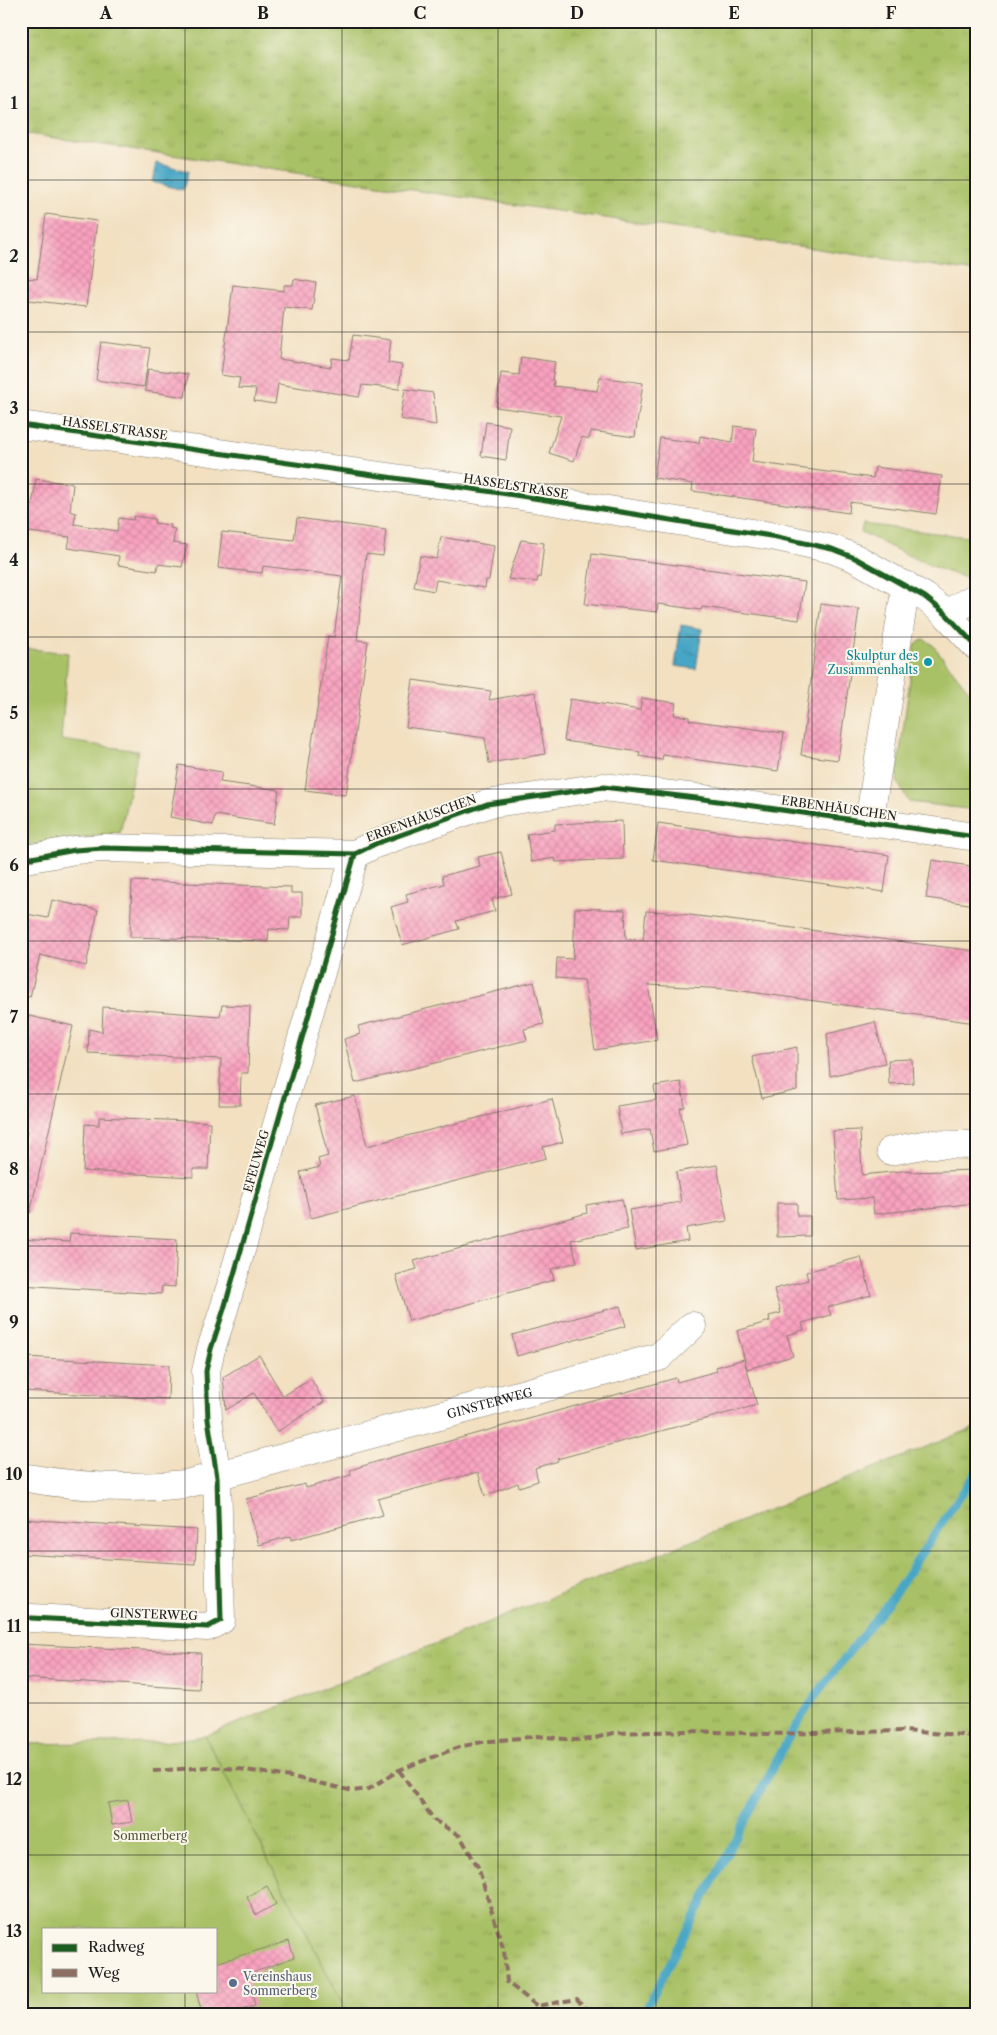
<svg xmlns="http://www.w3.org/2000/svg" width="997" height="2035" font-family="'Libre Caslon Text',serif">
	<style>
		.green { fill: #a9c166; stroke: #626e41; fill-rule: evenodd }
		.park { fill: url(#park-tufts); stroke: #626e41 }
		.water { fill: url(#water-ripples); stroke: #316170 }
		.lines { fill: none; stroke-linecap: round; stroke-linejoin: round }
		.stream { stroke: #46a6c5; stroke-width: 8 }
		.building { fill: url(#building-cross-hatch) }
		.minor-casing { stroke: #877e6e; stroke-width: 29 }
		.minor { stroke: #fff; stroke-width: 28 }
		.quiet { stroke: #8d6e63; stroke-width: 4; stroke-dasharray: 8 4; stroke-linecap: butt }
		.cycleway-casing { stroke: #fbf7ec; stroke-width: 8 }
		.cycleway { stroke: #1b5e20; stroke-width: 5 }
		.grid { fill: none; stroke: #1c1c1c; stroke-width: 1; stroke-opacity: 0.55 }
		.culture-dot { fill: #0f9aa8; stroke: #fbf7ec; stroke-width: 2 }
		.service-dot { fill: #5c6f8a; stroke: #fbf7ec; stroke-width: 2 }
		.labels { text-anchor: middle; dominant-baseline: central; stroke-width: 4; stroke-linejoin: round; paint-order: stroke }
		.street-label { font-size: 12px; fill: #1c1c1c; stroke: #fbf7ec }
		.culture-label { font-size: 12px; fill: #0d838f; stroke: #fbf7ec; text-anchor: end }
		.park-label { font-size: 12px; fill: #4d5636; stroke: #fbf7ec }
		.service-label { font-size: 12px; fill: #4e5e75; stroke: #fbf7ec; text-anchor: start }
		.neatline { fill: none; stroke: #1c1c1c; stroke-width: 2 }
		.grid-label { font-size: 16px; text-anchor: middle; font-weight: bold; fill: #1c1c1c }
	</style>
	<defs>
		<pattern id="park-tufts" width="24" height="20" patternUnits="userSpaceOnUse" patternTransform="scale(1.25)"><rect width="24" height="20" fill="#a9c166"/><path d="M3 7l-1-3M5 7V3M7 7l1-3M15 17l-1-3M17 17v-4M19 17l1-3" fill="none" stroke="#91a558"/></pattern>
		<pattern id="water-ripples" width="26" height="14" patternUnits="userSpaceOnUse" patternTransform="scale(1.25)"><rect width="26" height="14" fill="#46a6c5"/><path d="M2 4q2-2 4 0t4 0M15 11q2-2 4 0t4 0" fill="none" stroke="#3a869f"/></pattern>
		<pattern id="building-cross-hatch" width="8" height="8" patternUnits="userSpaceOnUse" patternTransform="scale(1.25)"><rect width="8" height="8" fill="#f9a2bf"/><path d="M0 0l8 8M0 8l8-8" fill="none" stroke="#d58ba4"/></pattern>
	</defs>
	<rect width="100%" height="100%" fill="#fbf7ec"/>
	<filter id="ink" filterUnits="userSpaceOnUse"><feTurbulence type="fractalNoise" baseFrequency=".02" numOctaves="2"/><feDisplacementMap in="SourceGraphic" scale="10" xChannelSelector="R" yChannelSelector="G"/><feConvolveMatrix kernelMatrix="1 2 1 2 8 2 1 2 1" color-interpolation-filters="sRGB"/></filter>
	<filter id="wash" filterUnits="userSpaceOnUse"><feTurbulence type="fractalNoise" baseFrequency=".0096" numOctaves="4" result="noise"/><feDisplacementMap in="SourceGraphic" scale="20" xChannelSelector="R" yChannelSelector="G"/><feGaussianBlur stdDeviation="1.12" result="paint"/><feColorMatrix in="noise" values="0 0 0 0 0 0 0 0 0 0 0 0 0 0 0 0 0 1.4 0 .05"/><feComposite in="paint" operator="in"/></filter>
	<g filter="url(#wash)">
		<rect width="100%" height="100%" fill="#f2e0c1"/>
		<g class="green">
			<path d="M863 524 976 538V577C957 583 882 542 861 532Z"/>
			<polygon points="924,639 932,644 976,700 976,810 909,802 898,783 897,775 914,650 916,644"/>
			<polygon points="21,648 68,653 61,740 138,751 120,833 21,846"/>
			<path d="M205 1736 348 2014H21V1744L162 1742ZM44 1929H216V1991H44Z"/>
		</g>
		<g class="park">
			<polygon points="21,21 976,21 976,272 21,133"/>
			<polygon points="976,1427 976,2014 348,2014 205,1736"/>
		</g>
		<g class="water">
			<polygon points="156,163 188,171 183,190 152,182"/>
			<polygon points="681,625 702,629 696,669 675,666"/>
		</g>
		<g class="lines">
			<polyline class="stream" points="643,2014 788,1739 815,1696 891,1599 976,1472"/>
		</g>
		<g id="blocks">
			<g class="building">
				<polygon points="46,214 97,221 86,307 21,299 21,278 37,279"/>
				<polygon points="294,279 316,283 312,310 284,307 279,359 331,367 332,358 349,360 353,335 391,340 388,363 402,365 399,389 362,385 359,397 278,384 275,404 254,401 256,389 238,388 240,378 221,375 233,285 284,291 284,285 293,285"/>
				<polygon points="101,342 150,348 144,387 96,380"/>
				<polygon points="521,357 555,362 552,380 554,381 553,386 597,391 600,377 643,383 635,437 591,431 589,439 582,437 574,461 549,453 561,416 496,407 501,373 519,375"/>
				<polygon points="148,369 188,374 185,397 145,391"/>
				<polygon points="405,389 433,393 436,425 400,419"/>
				<polygon points="486,422 510,426 506,460 481,456"/>
				<polygon points="734,426 756,429 752,462 873,478 875,467 942,476 936,514 850,502 849,513 692,491 693,484 654,478 660,438 699,443 700,436 732,442"/>
				<polygon points="36,479 73,484 70,511 76,513 74,524 117,531 119,518 133,520 134,516 155,519 154,523 171,525 170,528 175,529 173,543 187,545 182,567 158,564 157,571 118,565 119,556 68,548 70,537 21,531 21,505 32,506"/>
				<polygon points="297,518 386,530 383,556 366,554 357,640 368,641 346,795 305,790 328,636 334,637 342,576 263,566 262,573 218,568 222,532 294,540"/>
				<polygon points="441,537 494,546 489,580 486,580 485,588 436,580 434,591 414,587 420,556 437,559"/>
				<polygon points="521,540 544,543 540,578 538,577 537,582 508,579"/>
				<polygon points="592,554 805,582 799,620 702,607 701,610 658,604 657,612 585,604"/>
				<polygon points="821,604 859,609 838,760 801,755"/>
				<polygon points="413,680 491,691 489,700 535,692 545,754 489,763 485,738 406,727"/>
				<polygon points="642,698 676,703 674,715 689,717 689,720 784,733 778,771 663,755 662,760 639,756 640,752 564,741 570,699 640,710"/>
				<polygon points="179,765 222,772 220,782 279,790 274,824 215,815 213,825 170,817"/>
				<polygon points="622,821 623,859 556,862 555,858 531,862 527,834 555,830 555,824"/>
				<polygon points="658,823 889,855 884,892 653,860"/>
				<polygon points="501,852 512,894 492,899 495,911 456,921 459,929 402,945 391,907 408,902 406,894 444,884 442,876 480,866 478,857"/>
				<polygon points="932,860 976,867 976,905 926,898"/>
				<polygon points="132,881 291,887 291,893 302,893 302,917 290,917 289,930 269,929 268,941 130,937"/>
				<polygon points="52,900 98,910 86,966 40,955 30,997 21,996 21,913 48,918"/>
				<polygon points="575,908 625,910 626,939 643,940 646,911 666,912 976,951 976,1023 728,989 648,985 657,1040 595,1050 584,980 556,978 557,958 573,959"/>
				<polygon points="534,982 544,1024 524,1029 527,1040 355,1083 344,1039 360,1034 358,1026"/>
				<polygon points="222,1005 250,1006 248,1073 241,1073 240,1105 219,1105 221,1059 88,1053 89,1029 102,1032 103,1007 220,1016"/>
				<polygon points="21,1014 73,1026 30,1213 21,1212 21,1160 27,1132 21,1131"/>
				<polygon points="875,1022 885,1063 830,1076 827,1034"/>
				<polygon points="797,1047 797,1090 762,1098 752,1057"/>
				<polygon points="912,1059 913,1083 889,1084 888,1060"/>
				<polygon points="681,1082 685,1107 680,1108 687,1145 654,1151 650,1129 621,1134 617,1106 656,1100 654,1086"/>
				<polygon points="355,1096 367,1146 552,1099 563,1142 543,1147 546,1158 311,1218 300,1172 320,1167 318,1159 328,1156 315,1105"/>
				<polygon points="99,1117 210,1122 208,1169 193,1169 193,1177 83,1171 85,1124 99,1125"/>
				<polygon points="860,1130 862,1175 911,1170 911,1172 976,1170 976,1203 874,1214 872,1198 838,1200 833,1131"/>
				<polygon points="717,1165 727,1221 686,1228 688,1241 636,1250 629,1210 681,1202 676,1172"/>
				<polygon points="622,1199 628,1229 571,1240 577,1262 551,1269 554,1280 409,1321 396,1275 417,1269 414,1261 587,1213 586,1205"/>
				<polygon points="777,1203 797,1203 797,1216 810,1216 810,1236 777,1237"/>
				<polygon points="70,1233 177,1239 175,1287 162,1286 161,1294 21,1285 21,1239 69,1242"/>
				<polygon points="861,1257 871,1295 828,1307 831,1315 802,1323 804,1330 787,1335 793,1356 747,1369 737,1331 770,1321 769,1316 781,1313 774,1289 808,1280 806,1272"/>
				<polygon points="620,1306 626,1326 517,1356 512,1335"/>
				<polygon points="259,1355 283,1396 311,1379 324,1402 277,1432 254,1393 226,1410 223,1377"/>
				<polygon points="25,1357 169,1365 168,1399 24,1391"/>
				<polygon points="744,1359 757,1405 557,1459 558,1461 535,1468 538,1481 519,1487 518,1483 485,1496 478,1472 378,1499 383,1515 291,1540 290,1536 259,1545 246,1499 305,1484 306,1488 351,1475 350,1470 392,1457 676,1378 677,1382 717,1371 716,1367"/>
				<polygon points="21,1519 197,1530 195,1564 21,1554"/>
				<polygon points="21,1644 201,1653 199,1689 21,1678"/>
				<polygon points="128,1800 132,1822 112,1825 108,1803"/>
				<polygon points="267,1886 276,1904 256,1915 247,1897"/>
				<polygon points="289,1941 294,1957 247,1975 255,2006 228,2014 202,2014 196,1991 216,1991 216,1963"/>
			</g>
		</g>
	</g>
	<g filter="url(#ink)">
		<use href="#blocks" fill-opacity="0" stroke="#877e6e" stroke-width="1"/>
		<g class="lines">
			<g class="minor-casing">
				<g id="minor">
					<polyline points="21,425 521,496 777,537 832,549 855,558 925,597 946,614 976,646"/>
					<polyline points="946,614 976,597"/>
					<polyline points="869,823 906,585"/>
					<polyline points="21,860 75,850 103,848 355,854 375,844 487,804 603,787 696,798 976,837"/>
					<polyline points="891,1151 928,1144 976,1145"/>
					<path id="s1" d="M21 1477C76 1487 131 1490 186 1484L659 1357 692 1326"/>
					<polyline points="31,1618 208,1627 221,1620 217,1477 208,1419 206,1371 211,1349 224,1309 355,854"/>
				</g>
			</g>
			<use href="#minor" class="minor"/>
			<g class="quiet">
				<polyline points="399,1770 434,1820 460,1836 478,1867 504,1951 507,1982 537,2006 577,1999 590,2014"/>
				<polyline points="153,1771 208,1767 239,1769 297,1778 353,1791 369,1789 399,1770 459,1747 482,1742 538,1736 574,1740 592,1739 613,1733 690,1731 769,1734 902,1731 976,1736"/>
			</g>
			<g class="cycleway-casing">
				<g id="cycleway">
					<polyline points="21,425 521,496 777,537 832,549 855,558 925,597 946,614 976,646"/>
					<polyline points="21,860 75,850 103,848 355,854 375,844 487,804 603,787 696,798 976,837"/>
					<polyline points="31,1618 208,1627 221,1620 217,1477 208,1419 206,1371 211,1349 224,1309 355,854"/>
				</g>
			</g>
			<use href="#cycleway" class="cycleway"/>
		</g>
	</g>
	<path class="grid" d="M185 21V1929M342 21V2014M498 21V2014M656 21V2014M812 21V2014M21 180H976M21 332H976M21 484H976M21 637H976M21 789H976M21 941H976M21 1094H976M21 1246H976M21 1398H976M21 1551H976M21 1703H976M21 1855H976M185 1991V2014"/>
	<circle class="culture-dot" cx="928" cy="662" r="5"/>
	<circle class="service-dot" cx="233" cy="1983" r="5"/>
	<g class="labels">
		<g class="street-label">
			<text transform="translate(115 428) rotate(8)">HASSELSTRASSE</text>
			<text transform="translate(516 486) rotate(9)">HASSELSTRASSE</text>
			<text transform="translate(839 808) rotate(8)">ERBENHÄUSCHEN</text>
			<text transform="translate(421 818) rotate(-20)">ERBENHÄUSCHEN</text>
			<text transform="translate(256 1161) rotate(-74)">EFEUWEG</text>
			<text stroke="none"><textPath href="#s1" startOffset="480">GINSTERWEG</textPath></text>
			<text transform="translate(154 1614) rotate(2)">GINSTERWEG</text>
		</g>
		<g class="culture-label">
			<text x="918" y="655">Skulptur des<tspan x="918" dy="14">Zusammenhalts</tspan></text>
		</g>
		<g class="park-label">
			<text x="150" y="1835">Sommerberg</text>
		</g>
		<g class="service-label">
			<text x="243" y="1976">Vereinshaus<tspan x="243" dy="14">Sommerberg</tspan></text>
		</g>
	</g>
	<rect width="997" height="2035" fill="none" stroke="#fbf7ec" stroke-width="55"/>
	<rect x="42" y="1928" width="175" height="65" fill="#fbf7ec" stroke="#a29f99"/>
	<rect x="52" y="1944" width="25" height="8" fill="#1b5e20" stroke="#a29f99"/>
	<text x="88" y="1952" font-size="15" fill="#1c1c1c">Radweg</text>
	<rect x="52" y="1969" width="25" height="8" fill="#8d6e63" stroke="#a29f99"/>
	<text x="88" y="1978" font-size="15" fill="#1c1c1c">Weg</text>
	<rect x="28" y="28" width="942" height="1980" class="neatline"/>
	<g class="grid-label">
		<text x="106" y="19">A</text>
		<text x="263" y="19">B</text>
		<text x="420" y="19">C</text>
		<text x="577" y="19">D</text>
		<text x="734" y="19">E</text>
		<text x="891" y="19">F</text>
		<text x="14" y="109">1</text>
		<text x="14" y="262">2</text>
		<text x="14" y="414">3</text>
		<text x="14" y="566">4</text>
		<text x="14" y="719">5</text>
		<text x="14" y="871">6</text>
		<text x="14" y="1023">7</text>
		<text x="14" y="1175">8</text>
		<text x="14" y="1328">9</text>
		<text x="14" y="1480">10</text>
		<text x="14" y="1632">11</text>
		<text x="14" y="1785">12</text>
		<text x="14" y="1937">13</text>
	</g>
</svg>
